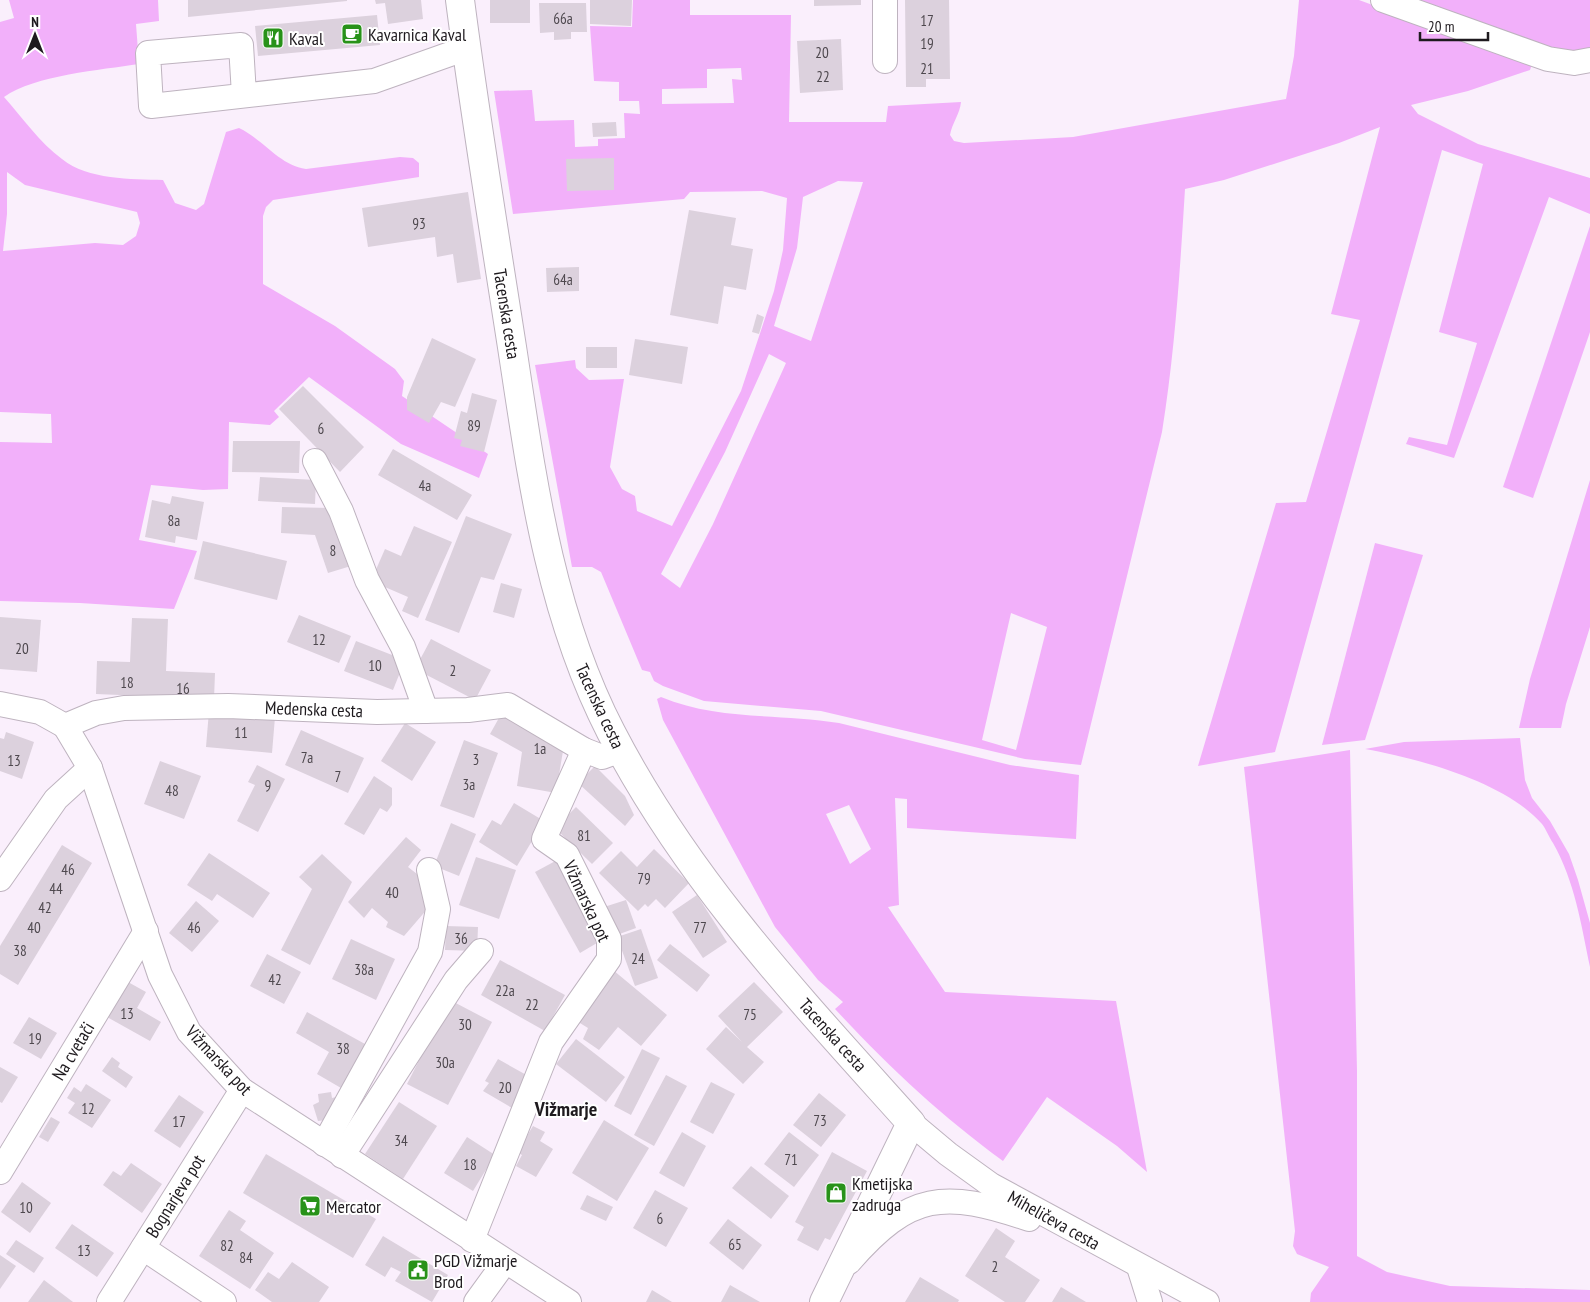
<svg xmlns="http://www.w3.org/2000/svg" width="1590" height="1302" font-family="'PT Sans Narrow',sans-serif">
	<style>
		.green { fill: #f2b0fa; fill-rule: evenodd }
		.building { fill: #dcd1dd }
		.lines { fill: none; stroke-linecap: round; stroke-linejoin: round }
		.minor-casing { stroke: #beb3bf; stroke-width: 26 }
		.major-casing { stroke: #beb3bf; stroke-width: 30 }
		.minor { stroke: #fff; stroke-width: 24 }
		.major { stroke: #fff; stroke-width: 28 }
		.labels { text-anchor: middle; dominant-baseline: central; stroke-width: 4; stroke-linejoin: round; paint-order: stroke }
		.number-label { font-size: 15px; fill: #4e484e }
		.poi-label { font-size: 18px; fill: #1e1a1e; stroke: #fff; text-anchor: start }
		.street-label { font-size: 18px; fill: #1e1a1e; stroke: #fff }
		.quarter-label { font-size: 20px; font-weight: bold; fill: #1e1a1e; stroke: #fff }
	</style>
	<rect width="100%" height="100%" fill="#faeffc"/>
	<g class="green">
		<path d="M9 0H158L159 21 136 24 139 64C101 70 35 75 4 97 22 117 40 143 62 159 88 180 131 179 163 180L175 203 196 210 204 204 226 132 239 128C264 140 279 165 306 169L400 157 413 158 419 163V177L273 200 266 207 263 216V284L335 326 395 369 404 381 402 396 488 454 479 478 401 444 309 377 274 411 279 417 270 425 229 422 228 489 203 490 151 485 139 540 197 551 174 609 80 603 0 601V442L52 443 51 414 0 412V22L14 18ZM7 172 25 185 137 212 140 223 136 236 123 245 95 243 3 251 7 214Z"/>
		<path d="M633 0H690V15H791L789 122H886L888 106 961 102C960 114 952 123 950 135L954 141 964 143 1073 137 1286 99 1294 56 1299 0H1359L1532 64 1530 70 1468 91 1411 105 1418 114 1478 144 1590 178V214L1549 197 1454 458 1406 444 1409 437 1447 445 1477 343 1439 332 1483 164 1442 150 1275 752 1198 766 1276 503 1306 502 1360 320 1331 314 1380 127 1339 143 1224 180 1185 189C1180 270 1175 351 1162 432L1081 765 1025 759 821 711 704 701 663 686 654 681 650 672 642 670 601 572 592 567H572L535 365 575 360 576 368 589 380 624 379 610 467 622 489 635 496 637 511 672 526 741 391 774 291 783 250 787 198 762 191 690 192 684 199 513 214 494 91 532 90 535 121 574 120 575 147 598 146V139L625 138 624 113 640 114 639 101H619V82L594 81 590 26 632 27ZM741 68 742 80 732 79 734 103 662 104V89L707 88V69ZM838 181 863 182 811 341 774 326 797 248 803 197ZM769 354 786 363 713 524 680 588 661 574 725 452ZM1011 613 1047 627 1016 750 982 740Z"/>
		<polygon points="1404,0 1590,0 1590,51 1573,55"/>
		<polygon points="1590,226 1590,332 1533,498 1503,487"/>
		<polygon points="1590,480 1590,627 1566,704 1561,728 1519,728 1530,679"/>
		<polygon points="1375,543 1423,555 1365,740 1322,745"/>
		<path d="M661 697C718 721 779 713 839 723L1010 765 1079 775 1076 839 907 828V799L895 798 899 905 888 907 945 992 1116 1001 1147 1172 1117 1146 1047 1097 1003 1161C940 1115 888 1066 835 1009L843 1002 818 980 775 927 663 720 657 699ZM849 805 871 849 850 864 826 814Z"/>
		<path d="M1520 738 1525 780 1532 798 1550 821 1569 854 1578 880 1590 923V967C1581 924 1575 882 1553 843 1549 837 1546 829 1542 824 1504 781 1419 759 1365 749L1404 742Z"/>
		<polygon points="1350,750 1357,1071 1357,1256 1387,1272 1450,1286 1590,1290 1590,1302 1310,1302 1311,1293 1329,1267 1297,1254 1293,1246 1295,1231 1244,767"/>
	</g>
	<g class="building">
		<polygon points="188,0 347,0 347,1 188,17"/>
		<polygon points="375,0 421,0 423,19 388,24 385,3 376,4"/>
		<rect x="490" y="0" width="40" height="23"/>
		<polygon points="590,0 632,0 631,26 590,24"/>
		<polygon points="814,0 861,0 861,5 814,6"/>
		<polygon points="905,0 949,0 950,79 926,79 926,87 906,87"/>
		<polygon points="539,3 586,3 587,32 571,32 571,39 554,40 554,32 540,33"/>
		<polygon points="377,15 380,45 258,56 255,26"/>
		<polygon points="841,39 843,90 800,93 797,41"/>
		<polygon points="616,122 617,136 593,137 592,123"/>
		<polygon points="614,158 614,190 567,191 566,159"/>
		<polygon points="468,192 481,279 457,283 453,254 437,257 435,237 368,247 362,208"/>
		<polygon points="689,210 736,218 731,245 753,249 746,290 724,286 718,324 670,315"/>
		<polygon points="579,267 579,291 547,292 546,268"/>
		<polygon points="757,314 764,317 759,334 752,332"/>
		<polygon points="432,338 476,359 455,407 441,402 429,423 407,410 407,397"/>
		<polygon points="635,339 688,347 682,384 629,375"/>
		<rect x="586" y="347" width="31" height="21"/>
		<polygon points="303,386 364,447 340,472 279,409"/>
		<polygon points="472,393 497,400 484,452 460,446 462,440 454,438 461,411 467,413"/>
		<polygon points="233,441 300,441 299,473 232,472"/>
		<polygon points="393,449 472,495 457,520 378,475"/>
		<polygon points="260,477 316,480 315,504 258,501"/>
		<polygon points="172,496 204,502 197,540 176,536 175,543 145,537 152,500 170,504"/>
		<polygon points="282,507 332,508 351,566 328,573 315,535 281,533"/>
		<polygon points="466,516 512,534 494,580 481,577 459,633 425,620"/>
		<polygon points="414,526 452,542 418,618 402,611 408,597 371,581 385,549 401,556"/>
		<polygon points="203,541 287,561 277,600 194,579"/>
		<polygon points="501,583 522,589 514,618 493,612"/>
		<polygon points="299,615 351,636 339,663 287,642"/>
		<polygon points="0,617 41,620 37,672 0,669"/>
		<polygon points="132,618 168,619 166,671 215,673 214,699 96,694 97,661 130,662"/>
		<polygon points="431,639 491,670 475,700 415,669"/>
		<polygon points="356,641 405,660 393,690 344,671"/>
		<polygon points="504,709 564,745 556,793 517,786 522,752 490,734"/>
		<polygon points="209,711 275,717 272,753 206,747"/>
		<polygon points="405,723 436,742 412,781 381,761"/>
		<polygon points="301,730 364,758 348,793 285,765"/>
		<polygon points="6,732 34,742 22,779 0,771 0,738 4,739"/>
		<polygon points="464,740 498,753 474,818 440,806"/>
		<polygon points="160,761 201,776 184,819 144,804"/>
		<polygon points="257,765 285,779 258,832 237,821 255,785 248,782"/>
		<polygon points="595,766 625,796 634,815 625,826 578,783"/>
		<polygon points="374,776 392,788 392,805 387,812 380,808 364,835 344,824"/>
		<polygon points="514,803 544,821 517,866 479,842 492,820 501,825"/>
		<polygon points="576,807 613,843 592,864 555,828"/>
		<polygon points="451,823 476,834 459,876 434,866"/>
		<polygon points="406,837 421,850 408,867 426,881 429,907 404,936 386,927 388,922 372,908 364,918 348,902"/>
		<polygon points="62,845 92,863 18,985 0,974 0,946"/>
		<polygon points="654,849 689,883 665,908 656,899 648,907 645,904 638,911 599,873 621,851 637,867"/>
		<polygon points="209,853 270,893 253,918 217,894 212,901 187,885"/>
		<polygon points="322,854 352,882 310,965 281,950 312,889 299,877"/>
		<polygon points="476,857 516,870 499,919 459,905"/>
		<polygon points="561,858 602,940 580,953 535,872"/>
		<polygon points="697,895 727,942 703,958 672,912"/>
		<polygon points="626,900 636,928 614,936 604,907"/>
		<polygon points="196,901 219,921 192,952 169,933"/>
		<polygon points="446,926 478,927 477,951 445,950"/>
		<polygon points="641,929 658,978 635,986 617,937"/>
		<polygon points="351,939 395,959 376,1000 332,979"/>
		<polygon points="670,944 710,975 697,992 657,960"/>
		<polygon points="267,954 301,972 284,1004 250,986"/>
		<polygon points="500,960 565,995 545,1031 481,995"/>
		<polygon points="613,970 667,1015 641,1046 618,1027 599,1050 583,1039 588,1028 575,1020"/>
		<polygon points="128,982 146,992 137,1008 161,1022 150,1041 107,1017"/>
		<polygon points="754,982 783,1012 747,1047 764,1062 743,1084 706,1049 726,1027 742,1042 718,1016"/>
		<polygon points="450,1000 492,1022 448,1105 407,1084"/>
		<polygon points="307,1012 365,1044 341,1088 317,1074 329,1052 296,1033"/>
		<polygon points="29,1017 57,1033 41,1059 13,1043"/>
		<polygon points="576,1039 625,1077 606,1102 556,1064"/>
		<polygon points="642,1049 660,1058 631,1115 614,1106"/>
		<polygon points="112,1057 120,1063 118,1067 133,1077 126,1088 102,1071"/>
		<polygon points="498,1059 530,1077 512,1108 483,1091 489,1083 485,1081"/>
		<polygon points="0,1067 18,1077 2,1103 0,1102"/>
		<polygon points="666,1075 687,1086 654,1146 634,1135"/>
		<polygon points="711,1082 735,1094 713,1134 690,1122"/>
		<polygon points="86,1084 111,1100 92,1128 68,1113 75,1103 67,1098 74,1087 81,1092"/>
		<polygon points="331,1092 332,1098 341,1096 335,1119 318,1121 313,1105 319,1102 318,1094"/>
		<polygon points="819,1093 846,1115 821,1147 793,1125"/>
		<polygon points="179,1095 204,1112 180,1148 154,1131"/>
		<polygon points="399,1102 437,1126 403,1179 365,1154"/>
		<polygon points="51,1117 60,1122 48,1142 39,1137"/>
		<polygon points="604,1120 649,1148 617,1201 572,1173"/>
		<polygon points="533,1126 545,1132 540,1141 553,1149 536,1177 516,1166 522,1155 517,1152"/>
		<polygon points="682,1132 706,1146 684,1187 659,1173"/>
		<polygon points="789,1132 819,1155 794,1187 764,1164"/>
		<polygon points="467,1137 495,1155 473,1191 444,1173"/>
		<polygon points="832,1152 867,1171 830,1240 825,1238 818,1251 797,1240 804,1227 795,1222"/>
		<polygon points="266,1154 376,1219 353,1258 243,1193"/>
		<polygon points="131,1163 162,1184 142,1213 103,1185 113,1171 121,1176"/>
		<polygon points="751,1166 789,1196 771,1219 732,1188"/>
		<polygon points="22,1182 51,1203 30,1233 1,1212"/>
		<polygon points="655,1190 688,1208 666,1247 633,1228"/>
		<polygon points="587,1195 613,1207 606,1221 580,1209"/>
		<polygon points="229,1210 246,1221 240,1230 274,1253 250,1289 199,1256"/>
		<polygon points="728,1219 762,1245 743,1270 709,1243"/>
		<polygon points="72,1224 114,1253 97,1277 55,1248"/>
		<polygon points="996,1228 1015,1241 1005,1257 1040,1280 1025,1302 1005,1302 965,1276"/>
		<polygon points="383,1236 448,1275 432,1302 395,1281 401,1272 391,1267 385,1277 365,1265"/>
		<polygon points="16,1240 44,1258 34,1273 6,1254"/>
		<polygon points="0,1255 16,1266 0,1289"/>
		<polygon points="292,1262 329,1287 319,1302 272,1302 255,1290 268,1272 279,1279"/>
		<polygon points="920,1277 959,1300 958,1302 905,1302"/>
		<polygon points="44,1280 73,1302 28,1302"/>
		<polygon points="730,1285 760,1302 721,1302"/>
		<polygon points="1061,1287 1086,1302 1052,1302"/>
		<polygon points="652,1290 672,1302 646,1302"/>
	</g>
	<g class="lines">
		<g class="minor-casing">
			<g id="minor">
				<polyline points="885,0 885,61"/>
				<polyline points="1383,0 1548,59 1574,63 1590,60"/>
				<polyline points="244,95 241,45 148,53 151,106 374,81 467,48"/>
				<polyline points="315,461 341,511 367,580 403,647 426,711"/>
				<polyline points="0,704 40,712 65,726"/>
				<polyline points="65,726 90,768 160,975 189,1032 242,1090 569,1302"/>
				<polyline points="65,726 96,713 124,708 228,706 377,712 468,710 508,705 584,750 602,757 621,750"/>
				<polyline points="0,879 56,799 90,768"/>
				<polyline points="911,1123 948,1154 991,1185 1207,1302"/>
				<polyline points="324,1144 430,952 438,909 429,870"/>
				<polyline points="342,1156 456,980 481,951"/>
				<polyline points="0,1172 146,931"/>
				<polyline points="472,1240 551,1042 609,959 609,939 567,855 544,839 584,750"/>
				<polyline points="143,1248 224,1302"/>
				<path d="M849 1262C910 1192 944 1190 1029 1219"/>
				<polyline points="1139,1267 1150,1302"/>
				<polyline points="109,1302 242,1090"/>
				<polyline points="476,1302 505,1262"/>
			</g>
		</g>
		<g class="major-casing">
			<path id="major" d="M460 0C475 116 494 231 512 347 532 478 549 612 611 732 688 881 800 999 911 1123L824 1302"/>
		</g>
		<use href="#minor" class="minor"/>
		<use href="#major" class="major"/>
	</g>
	<defs>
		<g id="cafe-square" transform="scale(1.125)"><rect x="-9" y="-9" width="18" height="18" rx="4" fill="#289219" stroke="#fff"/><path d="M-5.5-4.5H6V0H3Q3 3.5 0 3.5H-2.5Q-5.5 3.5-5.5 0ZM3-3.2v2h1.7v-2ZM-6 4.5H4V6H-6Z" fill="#fff"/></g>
		<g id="restaurant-square" transform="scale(1.125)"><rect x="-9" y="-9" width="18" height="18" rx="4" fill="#289219" stroke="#fff"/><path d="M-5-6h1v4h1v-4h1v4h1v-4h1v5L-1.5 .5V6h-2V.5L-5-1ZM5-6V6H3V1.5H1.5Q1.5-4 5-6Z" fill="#fff"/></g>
		<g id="shop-square" transform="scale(1.125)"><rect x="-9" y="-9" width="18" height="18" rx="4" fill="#289219" stroke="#fff"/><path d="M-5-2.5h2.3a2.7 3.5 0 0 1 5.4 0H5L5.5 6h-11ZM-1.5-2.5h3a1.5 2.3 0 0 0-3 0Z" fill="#fff"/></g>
		<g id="supermarket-square" transform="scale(1.125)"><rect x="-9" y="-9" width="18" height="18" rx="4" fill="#289219" stroke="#fff"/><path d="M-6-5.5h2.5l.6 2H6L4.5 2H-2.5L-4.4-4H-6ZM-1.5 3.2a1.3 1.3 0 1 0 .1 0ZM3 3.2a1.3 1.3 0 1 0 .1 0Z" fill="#fff"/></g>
		<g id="civic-square" transform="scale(1.125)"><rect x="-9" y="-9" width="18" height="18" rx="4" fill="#289219" stroke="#fff"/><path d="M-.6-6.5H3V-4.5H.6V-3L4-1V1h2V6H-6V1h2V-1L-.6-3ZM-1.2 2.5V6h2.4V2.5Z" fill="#fff"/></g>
	</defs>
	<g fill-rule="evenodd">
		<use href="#cafe-square" x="352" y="34"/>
		<use href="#restaurant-square" x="273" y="38"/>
		<use href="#shop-square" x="836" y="1193"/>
		<use href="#supermarket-square" x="310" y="1206"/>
		<use href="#civic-square" x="418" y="1270"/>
	</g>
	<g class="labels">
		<g class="number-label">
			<text x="563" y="18">66a</text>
			<text x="927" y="20">17</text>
			<text x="927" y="43">19</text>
			<text x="822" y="52">20</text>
			<text x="927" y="68">21</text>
			<text x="823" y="76">22</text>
			<text x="419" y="223">93</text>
			<text x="563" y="279">64a</text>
			<text x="474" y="425">89</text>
			<text x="321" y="428">6</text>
			<text x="425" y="485">4a</text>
			<text x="174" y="520">8a</text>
			<text x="333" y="550">8</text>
			<text x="319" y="639">12</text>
			<text x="22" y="648">20</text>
			<text x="375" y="665">10</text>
			<text x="453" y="670">2</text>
			<text x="127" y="682">18</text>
			<text x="183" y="688">16</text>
			<text x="241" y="732">11</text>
			<text x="540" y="748">1a</text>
			<text x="307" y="757">7a</text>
			<text x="476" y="759">3</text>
			<text x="14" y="760">13</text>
			<text x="338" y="776">7</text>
			<text x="469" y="784">3a</text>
			<text x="268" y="785">9</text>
			<text x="172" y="790">48</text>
			<text x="584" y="835">81</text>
			<text x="68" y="869">46</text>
			<text x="644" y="878">79</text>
			<text x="56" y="888">44</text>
			<text x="392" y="892">40</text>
			<text x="45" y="907">42</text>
			<text x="34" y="927">40</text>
			<text x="194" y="927">46</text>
			<text x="700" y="927">77</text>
			<text x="461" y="938">36</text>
			<text x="20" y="950">38</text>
			<text x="638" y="958">24</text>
			<text x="364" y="969">38a</text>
			<text x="275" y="979">42</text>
			<text x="505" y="990">22a</text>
			<text x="532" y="1004">22</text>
			<text x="127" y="1013">13</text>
			<text x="750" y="1014">75</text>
			<text x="465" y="1024">30</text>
			<text x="35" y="1038">19</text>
			<text x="343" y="1048">38</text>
			<text x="445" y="1062">30a</text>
			<text x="505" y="1087">20</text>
			<text x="88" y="1108">12</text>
			<text x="820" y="1120">73</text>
			<text x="179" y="1121">17</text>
			<text x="401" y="1140">34</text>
			<text x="791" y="1159">71</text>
			<text x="470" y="1164">18</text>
			<text x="26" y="1207">10</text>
			<text x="660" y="1218">6</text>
			<text x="735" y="1244">65</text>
			<text x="227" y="1245">82</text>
			<text x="84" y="1250">13</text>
			<text x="246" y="1257">84</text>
			<text x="995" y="1266">2</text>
		</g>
		<g class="poi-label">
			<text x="368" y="34">Kavarnica Kaval</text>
			<text x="289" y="38">Kaval</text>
			<text x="852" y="1183">Kmetijska<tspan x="852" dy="21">zadruga</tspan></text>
			<text x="326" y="1206">Mercator</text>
			<text x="434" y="1260">PGD Vižmarje<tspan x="434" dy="21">Brod</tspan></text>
		</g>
		<g class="street-label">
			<text transform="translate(507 314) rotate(81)">Tacenska cesta</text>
			<text transform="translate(600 706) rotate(65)">Tacenska cesta</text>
			<text transform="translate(314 709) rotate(2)">Medenska cesta</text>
			<text transform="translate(587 901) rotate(65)">Vižmarska pot</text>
			<text transform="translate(833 1035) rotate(48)">Tacenska cesta</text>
			<text transform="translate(73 1051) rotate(-59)">Na cvetači</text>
			<text transform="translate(219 1060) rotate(47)">Vižmarska pot</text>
			<text transform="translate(175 1196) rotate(-58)">Bognarjeva pot</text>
			<text transform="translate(1054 1220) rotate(29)">Miheličeva cesta</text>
		</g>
		<g class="quarter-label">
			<text x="566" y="1109">Vižmarje</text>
		</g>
	</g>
	<g transform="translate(35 35)" stroke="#ffffff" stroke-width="4" paint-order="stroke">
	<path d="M0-4L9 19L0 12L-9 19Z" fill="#1e1a1e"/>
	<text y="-8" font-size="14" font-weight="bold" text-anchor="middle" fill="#1e1a1e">N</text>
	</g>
	<path d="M1420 32v8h68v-8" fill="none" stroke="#1e1a1e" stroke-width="2.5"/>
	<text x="1428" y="32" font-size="15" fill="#1e1a1e" stroke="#ffffff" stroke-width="4" paint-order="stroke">20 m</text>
</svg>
